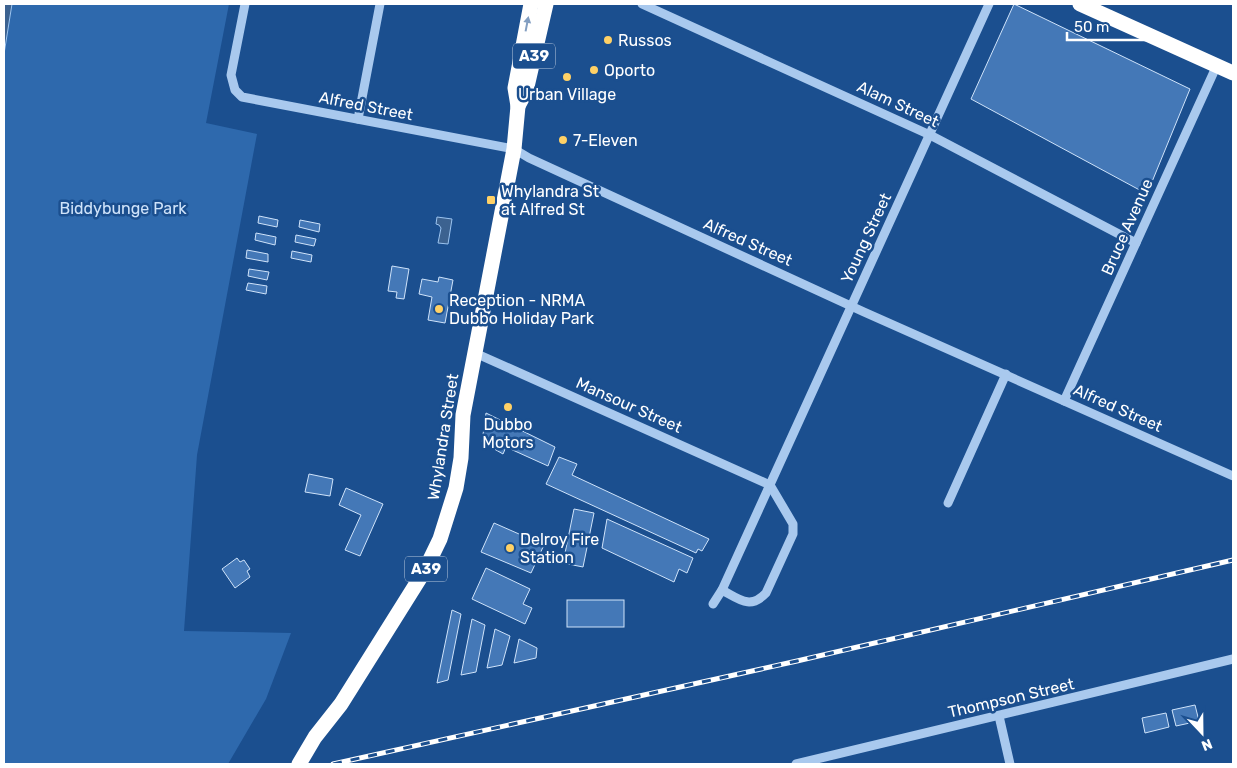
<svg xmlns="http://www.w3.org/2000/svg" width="1237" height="768" font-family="Rubik,sans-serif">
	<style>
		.green { fill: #2e69ad }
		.water { fill: #3c6290; stroke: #9cc4f0 }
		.building { fill: #4478b7; stroke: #cfe3fa }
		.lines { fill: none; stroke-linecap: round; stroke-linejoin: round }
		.minor { stroke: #a9c9ee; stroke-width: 9 }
		.highway { stroke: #fff; stroke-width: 15 }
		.rail-casing { stroke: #fff; stroke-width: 5 }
		.rail { stroke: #1b4f8f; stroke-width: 3; stroke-dasharray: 9; stroke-linecap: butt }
		.oneway { fill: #829ec1 }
		.poi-dot { fill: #ffd166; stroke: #1b4f8f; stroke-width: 2 }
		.labels { text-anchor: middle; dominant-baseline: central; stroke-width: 5; stroke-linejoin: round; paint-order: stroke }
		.shield { fill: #1b4f8f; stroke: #bbcadd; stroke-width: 1 }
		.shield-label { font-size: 15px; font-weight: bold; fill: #fff }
		.poi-label { font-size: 16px; fill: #fff; stroke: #1b4f8f; text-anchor: start }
		.street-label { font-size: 16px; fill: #fff; stroke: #1b4f8f }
		.park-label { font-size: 16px; fill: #cfe3fa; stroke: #1b4f8f }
	</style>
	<rect width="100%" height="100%" fill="#1b4f8f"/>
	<polygon class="green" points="12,4 229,4 206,123 257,134 197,455 184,631 291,633 266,699 228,764 4,764 4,54"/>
	<g class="water">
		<polygon points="4,4 12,4 4,54"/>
		<polygon points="437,217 452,219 448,244 438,243 441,228 439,225 436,224"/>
	</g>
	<g class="building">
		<polygon points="1014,4 1190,89 1147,194 971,99"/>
		<polygon points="259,216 278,220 277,227 258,223"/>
		<polygon points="300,220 320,224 319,232 299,227"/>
		<polygon points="256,233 276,237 275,245 255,240"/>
		<polygon points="296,235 316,239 314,246 295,242"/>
		<polygon points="247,250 268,254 268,262 246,258"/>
		<polygon points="292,251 312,255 311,262 291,258"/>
		<polygon points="392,266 409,269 404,299 396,298 397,292 388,291"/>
		<polygon points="249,269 269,272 267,280 248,276"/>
		<polygon points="439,277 453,280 445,323 428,320 432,297 419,294 422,279 438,282"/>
		<polygon points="248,283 267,286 266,294 246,290"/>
		<polygon points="486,413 555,447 548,466 506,447 503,454 482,442"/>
		<polygon points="559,457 577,464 572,475 709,539 702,551 698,549 696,553 546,484"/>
		<polygon points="309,474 333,479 330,496 305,492"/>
		<polygon points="346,488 383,504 360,556 345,550 361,515 339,505"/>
		<polygon points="574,509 594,513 583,567 563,563"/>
		<polygon points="607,519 693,558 687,573 679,569 674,582 602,548"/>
		<polygon points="494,523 544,545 531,573 481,552"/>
		<polygon points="237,558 240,562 244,560 250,569 247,571 250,577 235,588 222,569"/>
		<polygon points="486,568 530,589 523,604 532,608 525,624 472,599"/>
		<rect x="567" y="600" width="57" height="27"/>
		<polygon points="452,610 461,614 448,680 437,683"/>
		<polygon points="472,619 485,625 476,672 461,675"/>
		<polygon points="495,629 510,636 502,665 487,668"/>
		<polygon points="519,639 537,648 536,658 514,663"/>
		<polygon points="1195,705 1199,721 1176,726 1172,710"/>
		<polygon points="1166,713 1169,727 1145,733 1142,718"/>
	</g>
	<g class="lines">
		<g class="minor">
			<polyline points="245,4 231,75 235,90 242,97 514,149 529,158 864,312 1233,476"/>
			<polyline points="642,4 930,135 1136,243"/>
			<polyline points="358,119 380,4"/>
			<path d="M475 353 770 485 793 524V534L766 593C750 610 739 599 722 590"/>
			<polyline points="1064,401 1217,65"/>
			<polyline points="948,503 1006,374"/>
			<polyline points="713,604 722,590 989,4"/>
			<polyline points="999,716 1010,764"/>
			<polyline points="796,764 1233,659"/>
		</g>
		<g class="highway">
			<polyline points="1080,4 1233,73"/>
			<polyline points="518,106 526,91 546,4"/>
			<polyline points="299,764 315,737 341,704 425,570 440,539 456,488 461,458 463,415 514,149 518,106 515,88 531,4"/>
		</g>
		<g class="rail-casing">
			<polyline id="rail" points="333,764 797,661 1233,560"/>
		</g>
		<use href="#rail" class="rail"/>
	</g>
	<defs><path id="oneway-solid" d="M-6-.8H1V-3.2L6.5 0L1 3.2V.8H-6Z" transform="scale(1.25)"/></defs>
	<use class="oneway" href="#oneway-solid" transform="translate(527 24) rotate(-79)"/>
	<g class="poi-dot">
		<circle cx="608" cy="40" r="5"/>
		<circle cx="594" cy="70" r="5"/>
		<circle cx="567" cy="77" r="5"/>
		<circle cx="563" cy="140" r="5"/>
		<rect x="486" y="195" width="10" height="10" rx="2.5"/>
		<circle cx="439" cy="309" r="5"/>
		<circle cx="508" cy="407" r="5"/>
		<circle cx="510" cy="548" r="5"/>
	</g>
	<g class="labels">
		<g class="shield">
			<rect x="513" y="43.5" width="42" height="25" rx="4"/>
			<rect x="405" y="556.5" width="42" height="25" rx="4"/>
		</g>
		<g class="shield-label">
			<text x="534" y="56">A39</text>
			<text x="426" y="569">A39</text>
		</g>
		<g class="poi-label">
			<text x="618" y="40">Russos</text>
			<text x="604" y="70">Oporto</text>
			<text x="567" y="94" text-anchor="middle">Urban Village</text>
			<text x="573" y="140">7-Eleven</text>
			<text x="501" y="191">Whylandra St<tspan x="501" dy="18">at Alfred St</tspan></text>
			<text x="449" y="300">Reception - NRMA<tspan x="449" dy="18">Dubbo Holiday Park</tspan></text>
			<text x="508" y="424" text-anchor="middle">Dubbo<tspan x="508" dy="18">Motors</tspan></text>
			<text x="520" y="539">Delroy Fire<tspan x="520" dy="18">Station</tspan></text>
		</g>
		<g class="street-label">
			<text transform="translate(898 104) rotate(25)">Alam Street</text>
			<text transform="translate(366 106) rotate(11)">Alfred Street</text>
			<text transform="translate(1127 227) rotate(-66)">Bruce Avenue</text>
			<text transform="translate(866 238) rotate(-65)">Young Street</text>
			<text transform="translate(748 242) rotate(24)">Alfred Street</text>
			<text transform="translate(629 405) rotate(24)">Mansour Street</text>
			<text transform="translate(1118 408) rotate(24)">Alfred Street</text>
			<text transform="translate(443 437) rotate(-81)">Whylandra Street</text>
			<text transform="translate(1011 698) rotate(-13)">Thompson Street</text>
		</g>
		<g class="park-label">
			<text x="123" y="208">Biddybunge Park</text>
		</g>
	</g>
	<rect width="1237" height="768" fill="none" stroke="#ffffff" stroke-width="10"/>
	<g transform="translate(1202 733) rotate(158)" stroke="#1b4f8f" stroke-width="4" paint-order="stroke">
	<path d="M0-4L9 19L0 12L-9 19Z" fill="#ffffff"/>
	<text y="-8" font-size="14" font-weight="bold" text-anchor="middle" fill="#ffffff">N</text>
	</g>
	<path d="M1067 32v8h80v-8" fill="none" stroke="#ffffff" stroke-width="2.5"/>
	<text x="1074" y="32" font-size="15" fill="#ffffff" stroke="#1b4f8f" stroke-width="4" paint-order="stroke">50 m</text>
</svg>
